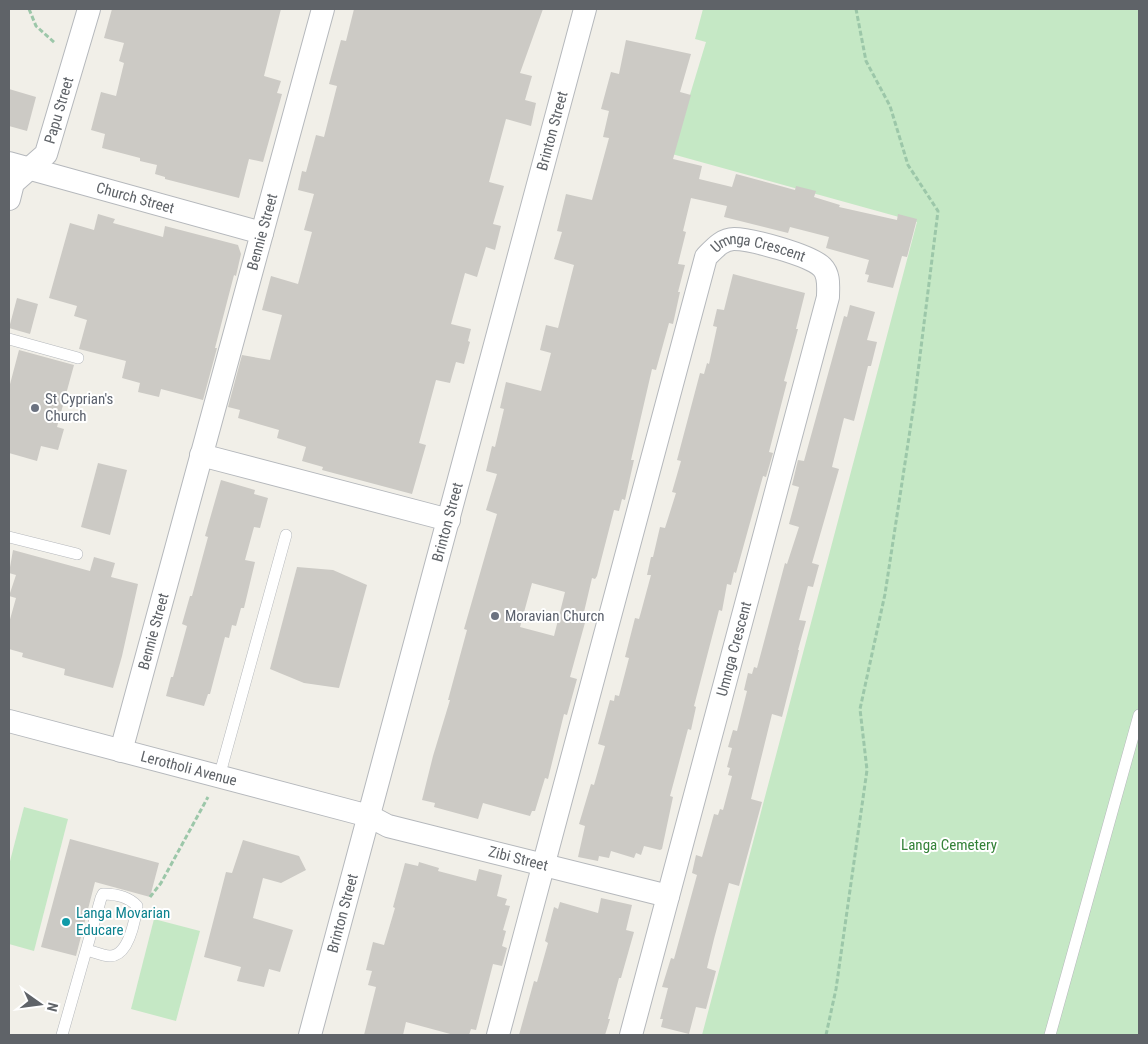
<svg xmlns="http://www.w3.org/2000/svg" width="1148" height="1044" font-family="'Roboto Condensed',sans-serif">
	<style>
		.green { fill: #c5e8c5 }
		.building { fill: #cccac5; fill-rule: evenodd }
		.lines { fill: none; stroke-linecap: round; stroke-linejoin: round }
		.lane-casing { stroke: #b5b8bc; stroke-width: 12 }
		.street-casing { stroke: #b5b8bc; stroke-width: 24 }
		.path { stroke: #9cc7a9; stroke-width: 3; stroke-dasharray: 5 2.5; stroke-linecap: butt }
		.lane { stroke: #fff; stroke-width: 11 }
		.street { stroke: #fff; stroke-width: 22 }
		.worship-dot { fill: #6b7280; stroke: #fff; stroke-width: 2 }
		.culture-dot { fill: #0f9aa8; stroke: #fff; stroke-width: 2 }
		.labels { text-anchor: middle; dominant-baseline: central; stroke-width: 4; stroke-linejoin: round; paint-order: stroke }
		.street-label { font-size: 15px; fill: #5f6368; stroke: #fff }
		.worship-label { font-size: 15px; fill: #5b616d; stroke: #fff; text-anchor: start }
		.park-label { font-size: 15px; fill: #348238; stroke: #fff }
		.culture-label { font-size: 15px; fill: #0d838f; stroke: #fff; text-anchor: start }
	</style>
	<rect width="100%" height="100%" fill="#f1efe8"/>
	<g class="green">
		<polygon points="703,9 1139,9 1139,1035 702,1035 917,222 672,154 706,42 695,39"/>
		<polygon points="24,807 68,819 34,951 9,944 9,865"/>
		<polygon points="154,919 200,931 176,1021 131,1009"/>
	</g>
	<g class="building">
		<polygon points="112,9 281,9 264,76 281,81 277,93 282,94 263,162 249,159 239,198 165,179 165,177 155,174 157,165 140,161 140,158 102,148 105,134 91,130 101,92 116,96 124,63 119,61 124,43 104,38"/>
		<polygon points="354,9 543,9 520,73 532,76 525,100 536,103 531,126 506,119 489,182 504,186 493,224 501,226 495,250 486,247 477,277 465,273 451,324 471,329 468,341 470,342 464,364 456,362 450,383 436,380 419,443 426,445 412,494 322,470 323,467 302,461 306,447 277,438 279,430 238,418 240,410 228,407 242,355 270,360 282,315 262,310 271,276 298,284 312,232 304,230 314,194 298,190 302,171 306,172 316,135 324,137 337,86 329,84 341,40 346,41"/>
		<path d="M626 40 691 54 680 92 691 95 673 159 702 166 699 179 732 187 736 174 795 190 796 186 816 191 814 197 840 205 839 207 897 220 898 214 917 219 907 257 902 256 893 288 867 282 869 275 865 274 869 260 826 248 829 237 790 227 788 233 724 217 727 206 691 198 683 231 686 232 678 264 685 265 678 292H680L673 324 669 323 656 370 652 369 631 460H634L625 500 622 499 619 511 614 510 597 576 595 579 592 578 584 612 583 618 586 619 570 677 577 679 567 715 564 714 548 779 545 778 535 811H532L530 816 483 803 478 819 434 807 435 803 422 800 433 756 450 700H448L467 630 464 629 497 514 486 510 497 474 486 471 492 446 495 447 504 409 500 408 506 382 541 391 551 353 540 350 546 325 558 328 574 265 554 259 562 232 557 231 566 194 592 200 609 138 603 137 609 111 601 109 611 72 619 74ZM532 583 565 592 554 636 520 627Z"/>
		<polygon points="9,89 36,97 27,131 9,126"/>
		<polygon points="98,214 115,219 113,223 163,237 165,226 238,245 241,254 236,276 234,275 215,348 217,348 203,400 161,389 159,397 138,392 140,383 122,378 126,361 79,349 87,320 74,316 77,306 49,298 70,223 94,230"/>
		<polygon points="733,274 805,293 796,329 798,329 784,381 787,382 769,452 773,453 766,477 763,476 736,573 734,572 731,585 727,584 722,611 719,610 694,706 696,707 691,730 688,729 670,796 673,797 662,849 660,850 644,846 641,855 636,853 634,858 611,851 609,858 599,856 598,861 578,857 585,826 579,824 591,784 594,785 605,746 598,744 610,700 614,701 615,695 619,696 629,658 625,657 635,618 639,619 641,612 651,575 647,575 651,557 653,557 660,527 665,528 676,493 672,492 681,461 677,460 700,373 704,374 707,363 709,364 717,327 713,326 717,309 724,310"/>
		<polygon points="17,298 38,304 30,334 9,328"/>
		<polygon points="850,305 875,312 867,340 877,342 871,366 868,366 854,421 844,418 832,467 839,469 812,563 819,565 813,587 808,586 799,620 806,621 798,650 799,650 782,717 772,714 751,799 762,802 739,886 729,883 714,939 707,968 716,971 706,1009 696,1007 689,1034 661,1027 663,1019 660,1019 668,988 662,987 671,958 674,959 697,875 692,873 696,855 702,857 714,814 718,815 720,809 723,810 732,776 728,775 730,768 727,767 732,748 728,747 733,730 737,731 747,691 744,690 748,673 752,674 754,667 757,668 785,563 787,564 799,527 789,524 799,487 792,485 798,460 804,461 844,316 847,317"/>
		<polygon points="19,350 74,365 57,427 64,429 58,450 41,446 37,461 9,453 9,388"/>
		<polygon points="98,463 127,470 110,535 81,527"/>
		<polygon points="221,480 255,490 254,494 268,498 260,528 254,527 245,560 255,562 244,608 241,608 236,626 232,625 229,638 225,637 210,694 208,694 204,706 166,696 171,677 173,677 187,626 182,624 190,596 192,596 208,537 205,536"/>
		<polygon points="13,550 90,571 94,557 115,563 111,577 138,584 122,656 113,688 64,675 65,669 22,657 23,653 9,649 9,623 16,598 9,596 16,575 9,573"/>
		<polygon points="297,567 333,570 367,585 339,688 304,683 270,669"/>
		<polygon points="70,839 159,863 150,897 95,882 76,956 41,947"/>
		<polygon points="243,840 299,856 306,870 281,883 263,878 253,918 293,930 280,972 269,969 264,987 237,981 241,967 204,957 226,872 232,873"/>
		<polygon points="419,862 439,868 438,871 476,881 479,869 502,875 497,896 507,899 505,905 510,906 503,930 506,931 502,946 507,948 502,966 493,964 476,1030 471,1029 469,1035 454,1035 406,1022 403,1035 364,1035 376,987 368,985 372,971 366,970 373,942 384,945 395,908 393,907 405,863 418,866"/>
		<polygon points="601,898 632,905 626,930 634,932 621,978 619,978 608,1019 610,1019 605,1035 519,1035 534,981 537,982 548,943 545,941 554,907 558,909 560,902 598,913"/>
	</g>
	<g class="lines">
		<g class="lane-casing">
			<g id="lane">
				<polyline points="9,339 78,358"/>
				<polyline points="9,537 77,554"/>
				<polyline points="219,777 286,535"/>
				<path d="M62 1035 101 898 103 894C115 894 129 897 137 906 135 920 129 956 110 956 103 956 94 952 87 950"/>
				<polyline points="1050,1035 1139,715"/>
			</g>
		</g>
		<g class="street-casing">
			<g id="street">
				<path id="s1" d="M9 163 262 233"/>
				<path id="s2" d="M9 199 13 183 46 154 89 9"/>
				<polyline points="201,455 449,520"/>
				<path id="s3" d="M9 721 369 816 388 826 668 896"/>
				<path id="s4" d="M121 751 323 9"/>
				<path id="s5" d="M310 1035 585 9"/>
				<path id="s6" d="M498 1035 706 257C714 249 722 239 734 239 751 239 810 255 822 267 830 275 828 287 828 297L631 1035"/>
			</g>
		</g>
		<g class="path">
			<polyline points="29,9 36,26 55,43"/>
			<polyline points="150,897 161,883 208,797"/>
			<polyline points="826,1035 836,989 867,770 860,709 885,594 914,404 938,211 908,165 890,106 866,61 856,9"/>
		</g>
		<use href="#lane" class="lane"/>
		<use href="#street" class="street"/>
	</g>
	<g class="worship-dot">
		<circle cx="35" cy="408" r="5"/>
		<circle cx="495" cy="616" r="5"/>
	</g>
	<circle class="culture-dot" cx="66" cy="922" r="5"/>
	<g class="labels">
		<g class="street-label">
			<text stroke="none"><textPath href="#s2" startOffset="106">Papu Street</textPath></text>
			<text stroke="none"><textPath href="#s5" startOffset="936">Brinton Street</textPath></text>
			<text stroke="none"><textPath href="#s1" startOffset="131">Church Street</textPath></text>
			<text stroke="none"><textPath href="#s4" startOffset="538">Bennie Street</textPath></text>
			<text stroke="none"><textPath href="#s6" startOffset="864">Umnga Crescent</textPath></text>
			<text stroke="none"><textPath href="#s5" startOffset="531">Brinton Street</textPath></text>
			<text stroke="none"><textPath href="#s4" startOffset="124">Bennie Street</textPath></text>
			<text transform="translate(734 649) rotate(-75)">Umnga Crescent</text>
			<text stroke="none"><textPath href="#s3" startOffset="186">Lerotholi Avenue</textPath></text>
			<text stroke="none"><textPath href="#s3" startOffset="528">Zibi Street</textPath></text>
			<text stroke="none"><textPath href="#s5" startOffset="126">Brinton Street</textPath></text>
		</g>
		<g class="worship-label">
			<text x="45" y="399">St Cyprian's<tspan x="45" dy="17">Church</tspan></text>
			<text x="505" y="616">Moravian Churcn</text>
		</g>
		<g class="park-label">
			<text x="949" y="845">Langa Cemetery</text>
		</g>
		<g class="culture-label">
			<text x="76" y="913">Langa Movarian<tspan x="76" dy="17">Educare</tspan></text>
		</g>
	</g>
	<rect width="1148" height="1044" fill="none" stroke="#5f6368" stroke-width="20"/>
	<g transform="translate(40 1004) rotate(104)" stroke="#ffffff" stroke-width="4" paint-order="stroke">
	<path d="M0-4L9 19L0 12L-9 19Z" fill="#5f6368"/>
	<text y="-8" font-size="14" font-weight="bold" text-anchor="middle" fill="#5f6368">N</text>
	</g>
</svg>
